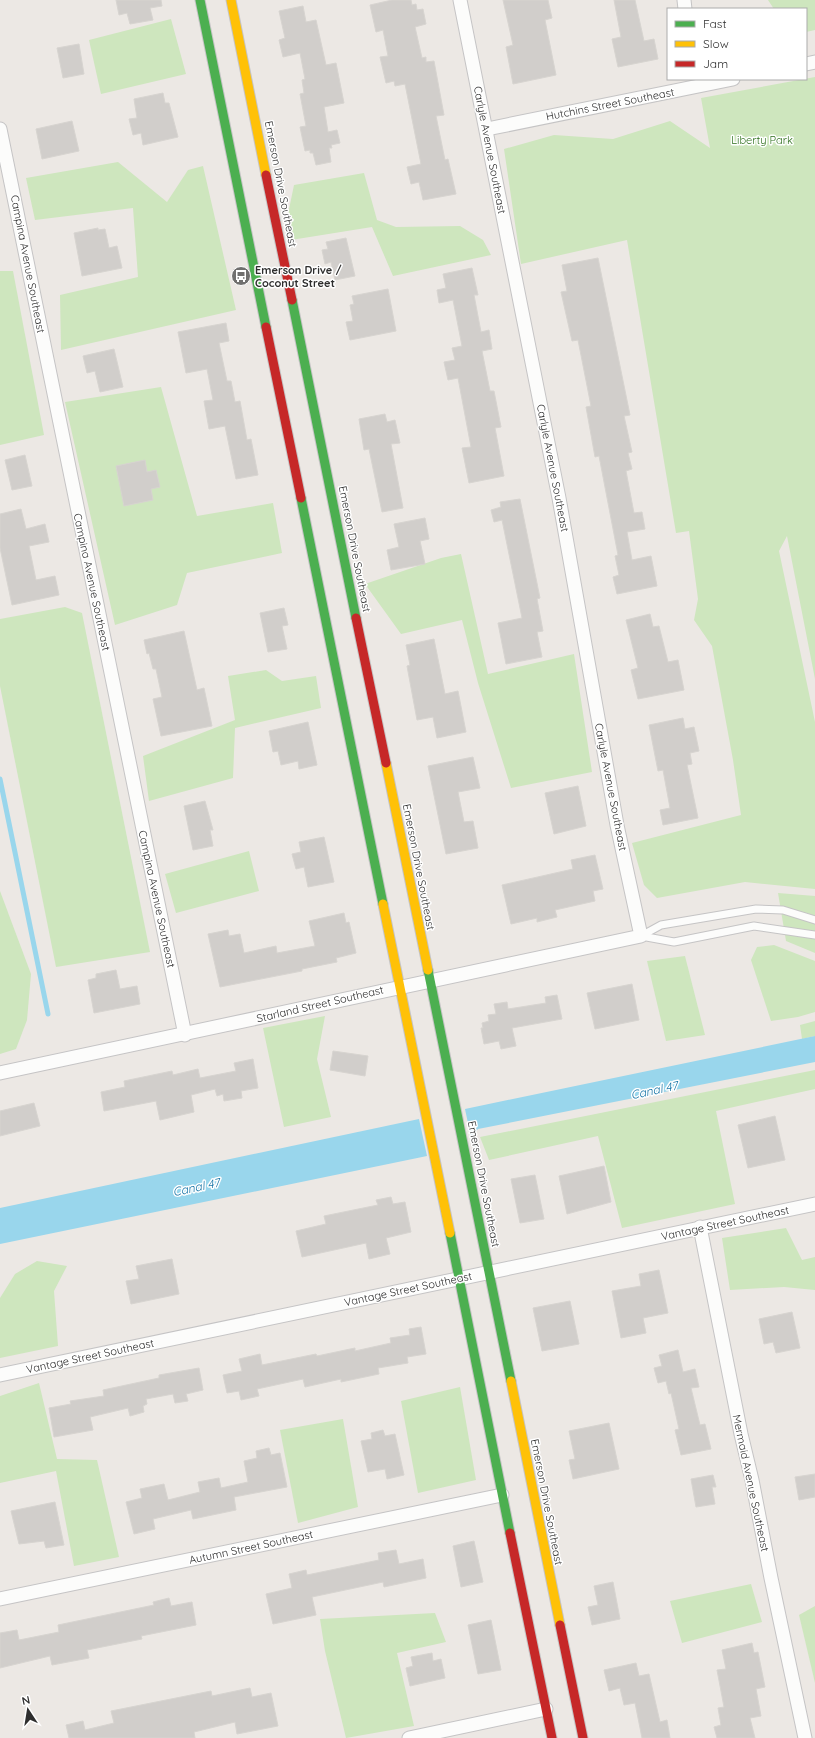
<svg xmlns="http://www.w3.org/2000/svg" width="815" height="1738" font-family="Quicksand,sans-serif">
	<style>
		.green { fill: #cee6be }
		.water { fill: #99d6ec }
		.lines { fill: none; stroke-linecap: round; stroke-linejoin: round }
		.stream { stroke: #99d6ec; stroke-width: 5 }
		.building { fill: #d1cecb; stroke: #d7d4d0 }
		.lane-casing { stroke: #c5c4c5; stroke-width: 9 }
		.street-casing { stroke: #c5c4c5; stroke-width: 15 }
		.fast-casing { stroke: #c5c4c5; stroke-width: 11 }
		.slow-casing { stroke: #c5c4c5; stroke-width: 11 }
		.jam-casing { stroke: #c5c4c5; stroke-width: 11 }
		.lane { stroke: #fcfcfb; stroke-width: 7 }
		.street { stroke: #fcfcfb; stroke-width: 13 }
		.fast { stroke: #4caf50; stroke-width: 9 }
		.slow { stroke: #ffc107; stroke-width: 9 }
		.jam { stroke: #c62828; stroke-width: 9 }
		.labels { text-anchor: middle; dominant-baseline: central; stroke-width: 3; stroke-linejoin: round; paint-order: stroke }
		.street-label { font-size: 11px; fill: #2e2e2e; stroke: #fff }
		.park-label { font-size: 11px; fill: #2c6e1b; stroke: #fff }
		.poi-label { font-size: 11px; font-weight: bold; fill: #2e2e2e; stroke: #fff; text-anchor: start }
		.water-label { font-size: 12px; font-style: italic; fill: #0d6fa3; stroke: #fff }
	</style>
	<rect width="100%" height="100%" fill="#ece8e4"/>
	<g class="green">
		<polygon points="768,0 815,0 815,30 806,32 806,9 774,9"/>
		<polygon points="171,19 186,74 101,94 89,40"/>
		<polygon points="815,77 815,679 787,536 779,551 815,722 815,889 745,882 657,898 644,885 632,843 741,815 733,760 712,646 694,620 698,599 689,531 676,533 627,240 521,264 504,149 554,135 613,139 670,121 710,148 701,98"/>
		<polygon points="118,162 167,202 188,170 203,166 236,310 61,350 60,295 138,277 133,208 35,220 26,178"/>
		<polygon points="364,173 377,220 396,227 460,226 483,240 491,255 393,276 372,227 291,240 287,219 294,185"/>
		<polygon points="0,271 13,271 44,435 0,445"/>
		<polygon points="161,387 197,516 273,503 282,553 187,573 177,605 115,625 65,402"/>
		<polygon points="461,554 488,674 574,654 592,772 511,788 478,683 462,620 401,634 365,584 441,558"/>
		<polygon points="65,607 82,613 150,952 56,967 0,686 0,619"/>
		<polygon points="266,670 282,681 316,676 321,708 235,728 233,778 149,801 143,756 235,720 228,676"/>
		<polygon points="249,851 259,891 176,913 165,874"/>
		<polygon points="0,891 31,974 27,1020 16,1049 0,1054"/>
		<polygon points="778,893 815,896 815,953 786,941"/>
		<polygon points="774,945 815,961 815,1012 798,1017 771,1021 751,960 757,947"/>
		<polygon points="685,956 705,1035 666,1041 647,961"/>
		<polygon points="325,1016 317,1059 331,1117 284,1127 263,1028"/>
		<polygon points="815,1021 815,1036 802,1039 800,1025"/>
		<polygon points="815,1070 815,1089 716,1111 735,1204 622,1228 598,1136 489,1160 480,1137"/>
		<polygon points="786,1228 802,1260 815,1257 815,1290 784,1287 730,1290 722,1238"/>
		<polygon points="37,1261 67,1266 54,1291 58,1346 0,1358 0,1298 15,1274"/>
		<polygon points="39,1383 57,1459 97,1460 119,1557 74,1566 56,1471 0,1483 0,1396"/>
		<polygon points="460,1387 476,1480 418,1493 401,1401"/>
		<polygon points="343,1419 358,1507 298,1523 280,1430"/>
		<polygon points="751,1584 762,1622 682,1643 670,1601"/>
		<polygon points="815,1606 815,1683 799,1615"/>
		<polygon points="435,1613 446,1642 397,1653 414,1726 346,1738 325,1651 320,1619"/>
	</g>
	<g class="water">
		<polygon points="815,1036 815,1062 478,1129 473,1135 476,1146 473,1147 465,1109"/>
		<polygon points="419,1119 427,1156 0,1244 0,1208"/>
	</g>
	<g class="lines">
		<polyline class="stream" points="0,779 48,1014"/>
	</g>
	<g class="building">
		<polygon points="116,0 161,0 162,6 150,8 153,20 130,24 127,13 119,15"/>
		<polygon points="392,0 411,0 412,5 416,4 417,10 423,9 426,24 415,27 422,58 426,57 426,62 434,61 444,115 436,116 445,160 448,159 456,194 423,200 419,182 411,184 407,167 421,164 405,84 395,86 394,81 386,83 380,57 388,56 383,30 376,32 370,5"/>
		<polygon points="503,0 548,0 552,18 545,20 556,75 513,84 506,47 513,45"/>
		<polygon points="614,0 635,0 644,41 654,39 658,59 618,67 612,39 621,37"/>
		<polygon points="303,6 306,22 316,20 326,65 336,63 344,103 324,107 328,132 337,130 340,143 331,145 332,148 329,148 331,162 316,165 313,153 310,153 310,150 305,151 300,127 306,126 300,94 304,93 302,80 305,79 300,53 283,57 279,40 285,38 279,11"/>
		<polygon points="79,44 84,74 63,78 57,48"/>
		<polygon points="163,93 165,103 169,103 178,137 143,145 141,133 133,135 129,119 137,118 134,99"/>
		<polygon points="72,121 79,151 42,159 36,129"/>
		<polygon points="98,228 98,230 105,229 109,248 117,246 122,268 82,276 74,233"/>
		<polygon points="346,238 355,276 335,280 331,262 325,264 322,250 328,249 326,242"/>
		<polygon points="598,258 630,415 624,416 632,452 628,453 632,469 626,471 634,513 642,512 645,529 627,532 632,560 651,556 657,586 617,594 613,577 619,575 615,556 618,555 599,456 595,457 586,407 591,406 578,340 572,341 561,292 567,291 562,265"/>
		<polygon points="472,268 478,295 474,295 481,332 489,330 492,349 482,351 490,391 494,391 501,427 495,428 504,476 469,483 462,448 471,447 458,378 448,380 444,362 455,360 452,348 462,346 453,300 439,303 437,290 446,288 443,274"/>
		<polygon points="388,289 396,331 350,340 346,322 353,321 350,305 354,304 352,296"/>
		<polygon points="226,323 229,341 219,343 227,381 231,381 235,402 240,401 247,440 251,439 258,475 236,479 225,426 209,429 204,401 213,400 207,369 186,373 178,332"/>
		<polygon points="114,349 123,387 100,392 95,371 87,373 83,356"/>
		<polygon points="385,414 387,422 395,420 400,443 391,444 403,508 382,512 369,449 364,450 359,419"/>
		<polygon points="25,455 32,486 12,490 5,460"/>
		<polygon points="145,460 147,472 156,470 160,487 151,489 153,500 124,506 116,466"/>
		<polygon points="520,499 540,598 537,599 543,631 537,632 542,657 506,664 498,623 522,618 502,520 494,522 491,510 501,507 500,502"/>
		<polygon points="21,509 26,529 45,524 49,542 29,546 36,580 55,576 59,595 12,605 0,548 0,514"/>
		<polygon points="425,518 429,539 420,541 425,564 391,570 387,550 399,547 394,524"/>
		<polygon points="284,608 288,625 282,626 287,649 268,652 260,613"/>
		<polygon points="650,614 653,627 659,626 668,662 678,660 684,690 638,699 631,670 638,668 626,620"/>
		<polygon points="184,631 197,690 204,688 212,726 161,736 153,699 162,697 156,669 153,669 149,653 147,654 144,640"/>
		<polygon points="434,639 445,694 458,691 466,732 437,738 433,717 417,720 407,666 410,665 406,645"/>
		<polygon points="683,718 685,729 694,727 699,751 690,753 692,764 687,765 698,818 663,825 660,810 670,808 663,770 658,771 649,725"/>
		<polygon points="308,722 317,765 299,769 298,761 281,765 278,751 273,752 269,731"/>
		<polygon points="473,757 480,788 458,792 464,822 473,821 478,848 446,854 428,766"/>
		<polygon points="578,786 586,826 554,834 545,793"/>
		<polygon points="205,801 213,830 210,830 213,846 193,850 184,806"/>
		<polygon points="324,837 334,882 308,887 304,867 296,869 292,854 301,852 299,842"/>
		<polygon points="595,855 603,889 593,891 595,901 555,910 557,917 537,922 537,918 511,924 502,885 573,869 571,860"/>
		<polygon points="344,913 346,923 349,922 356,953 336,958 337,962 302,969 302,971 220,987 208,934 228,930 229,936 240,934 244,953 276,946 277,953 315,946 309,921"/>
		<polygon points="116,970 120,989 137,986 140,1004 94,1013 88,980 96,978 96,974"/>
		<polygon points="632,984 639,1020 595,1029 587,993"/>
		<polygon points="557,995 562,1019 512,1028 516,1046 501,1049 499,1041 484,1044 481,1028 483,1028 482,1023 489,1021 488,1015 496,1014 494,1004 507,1002 508,1009 546,1003 545,997"/>
		<polygon points="333,1051 368,1056 365,1076 330,1070"/>
		<polygon points="253,1059 258,1088 241,1091 242,1098 224,1101 223,1094 217,1096 215,1089 191,1095 194,1112 160,1120 156,1101 104,1111 101,1092 125,1087 124,1081 172,1071 173,1075 198,1069 200,1078 236,1071 234,1063"/>
		<polygon points="34,1103 40,1126 0,1136 0,1111"/>
		<polygon points="775,1116 785,1160 748,1168 738,1125"/>
		<polygon points="604,1166 611,1202 567,1214 559,1176"/>
		<polygon points="535,1175 544,1219 520,1223 511,1179"/>
		<polygon points="391,1197 393,1204 405,1202 411,1232 386,1238 390,1254 369,1259 366,1243 302,1257 296,1231 326,1224 324,1216 378,1205 376,1200"/>
		<polygon points="172,1259 179,1294 131,1304 126,1281 139,1279 136,1266"/>
		<polygon points="659,1270 668,1313 643,1318 646,1333 621,1338 612,1291 641,1286 639,1274"/>
		<polygon points="570,1301 579,1344 542,1351 533,1308"/>
		<polygon points="792,1312 800,1348 776,1353 773,1342 764,1344 759,1319"/>
		<polygon points="421,1327 426,1354 407,1357 408,1363 378,1368 379,1374 341,1382 341,1379 305,1387 303,1379 257,1389 259,1396 241,1400 239,1391 227,1393 223,1375 242,1371 239,1359 260,1354 262,1365 316,1354 317,1356 355,1348 355,1351 391,1343 390,1338 410,1335 409,1329"/>
		<polygon points="678,1350 683,1372 695,1369 699,1387 691,1388 700,1425 705,1424 711,1449 681,1455 675,1430 679,1429 671,1393 669,1394 666,1381 658,1383 654,1368 662,1366 659,1355"/>
		<polygon points="199,1368 203,1390 186,1394 188,1401 175,1403 173,1394 146,1399 147,1404 143,1406 144,1412 130,1416 128,1408 90,1417 93,1430 54,1437 49,1408 71,1404 70,1401 104,1396 103,1390 159,1378 159,1375"/>
		<polygon points="609,1423 619,1469 573,1479 569,1460 575,1459 569,1431"/>
		<polygon points="383,1430 385,1436 395,1434 404,1475 387,1479 385,1469 368,1472 361,1441 372,1439 371,1433"/>
		<polygon points="269,1448 271,1455 280,1453 287,1487 234,1497 236,1510 193,1519 191,1510 153,1519 155,1529 134,1534 126,1502 142,1498 140,1489 164,1484 168,1500 200,1492 198,1482 219,1478 221,1488 248,1482 244,1461 257,1458 256,1451"/>
		<polygon points="815,1474 815,1497 799,1500 795,1477"/>
		<polygon points="713,1475 716,1487 712,1487 715,1504 696,1507 691,1479"/>
		<polygon points="55,1502 64,1545 46,1548 44,1541 19,1544 11,1511"/>
		<polygon points="474,1541 483,1582 461,1587 453,1546"/>
		<polygon points="396,1550 399,1564 423,1559 426,1578 384,1587 383,1582 312,1597 316,1615 273,1624 266,1594 292,1588 289,1574 306,1570 307,1575 379,1560 378,1553"/>
		<polygon points="613,1582 620,1619 592,1625 588,1607 598,1605 594,1586"/>
		<polygon points="169,1598 171,1606 192,1602 196,1625 141,1636 142,1639 87,1650 89,1658 52,1665 50,1656 0,1668 0,1633 17,1630 19,1640 59,1632 58,1625 154,1605 153,1602"/>
		<polygon points="491,1620 501,1670 478,1674 468,1625"/>
		<polygon points="752,1643 754,1653 758,1652 765,1687 756,1689 761,1716 750,1718 755,1738 717,1738 714,1727 721,1725 718,1708 724,1707 717,1670 726,1669 722,1650"/>
		<polygon points="432,1653 433,1661 441,1659 445,1678 410,1686 406,1668 413,1666 411,1657"/>
		<polygon points="636,1663 639,1676 649,1674 660,1722 667,1720 670,1738 642,1738 635,1703 624,1705 620,1688 609,1691 604,1670"/>
		<polygon points="250,1688 252,1697 271,1693 278,1726 237,1734 235,1722 194,1732 195,1738 69,1738 66,1725 83,1721 85,1730 114,1723 111,1711 211,1691 212,1696"/>
	</g>
	<g class="lines">
		<g class="lane-casing">
			<g id="lane">
				<polyline points="641,936 661,925 756,909 783,910 815,920"/>
				<polyline points="641,936 674,942 754,926 815,935"/>
			</g>
		</g>
		<g class="street-casing">
			<g id="street">
				<polyline points="684,0 685,9"/>
				<polyline points="806,64 815,62"/>
				<polyline points="0,129 185,1035"/>
				<polyline points="487,129 733,79"/>
				<polyline points="0,1073 641,936 617,825 559,498 460,0"/>
				<polyline points="700,1227 741,1434 752,1480 771,1578 805,1738"/>
				<polyline points="0,1375 815,1204"/>
				<polyline points="0,1599 502,1495"/>
				<polyline points="409,1738 546,1709"/>
			</g>
		</g>
		<g class="fast-casing">
			<g id="fast">
				<polyline points="200,0 266,327"/>
				<polyline points="292,300 356,618"/>
				<polyline points="301,498 383,904"/>
				<polyline points="428,970 511,1381"/>
				<polyline points="450,1233 510,1533"/>
			</g>
		</g>
		<g class="slow-casing">
			<g id="slow">
				<polyline points="231,0 266,175"/>
				<polyline points="386,763 428,970"/>
				<polyline points="383,904 450,1233"/>
				<polyline points="511,1381 560,1625"/>
			</g>
		</g>
		<g class="jam-casing">
			<g id="jam">
				<polyline points="266,175 292,300"/>
				<polyline points="266,327 301,498"/>
				<polyline points="356,618 386,763"/>
				<polyline points="510,1533 552,1738"/>
				<polyline points="560,1625 583,1738"/>
			</g>
		</g>
		<use href="#lane" class="lane"/>
		<use href="#street" class="street"/>
		<use href="#fast" class="fast"/>
		<use href="#slow" class="slow"/>
		<use href="#jam" class="jam"/>
	</g>
	<defs>
		<g id="bus-disc" transform="scale(1)"><circle r="9.5" fill="#706f6e" stroke="#fff"/><path d="M-5-6H5V4H4V6H2V4H-2V6H-4V4H-5ZM-3.5-4V0h7V-4ZM-3.5 1.2v1.5H-2V1.2ZM2 1.2v1.5H3.5V1.2Z" fill="#fff"/></g>
	</defs>
	<g fill-rule="evenodd">
		<use href="#bus-disc" x="241" y="276"/>
	</g>
	<g class="labels">
		<g class="street-label">
			<text transform="translate(610 104) rotate(-11)">Hutchins Street Southeast</text>
			<text transform="translate(490 150) rotate(79)">Carlyle Avenue Southeast</text>
			<text transform="translate(281 184) rotate(79)">Emerson Drive Southeast</text>
			<text transform="translate(28 264) rotate(79)">Campina Avenue Southeast</text>
			<text transform="translate(553 468) rotate(79)">Carlyle Avenue Southeast</text>
			<text transform="translate(355 549) rotate(79)">Emerson Drive Southeast</text>
			<text transform="translate(92 582) rotate(78)">Campina Avenue Southeast</text>
			<text transform="translate(611 787) rotate(79)">Carlyle Avenue Southeast</text>
			<text transform="translate(419 867) rotate(79)">Emerson Drive Southeast</text>
			<text transform="translate(157 899) rotate(78)">Campina Avenue Southeast</text>
			<text transform="translate(320 1004) rotate(-13)">Starland Street Southeast</text>
			<text transform="translate(484 1184) rotate(79)">Emerson Drive Southeast</text>
			<text transform="translate(725 1223) rotate(-12)">Vantage Street Southeast</text>
			<text transform="translate(408 1289) rotate(-12)">Vantage Street Southeast</text>
			<text transform="translate(90 1356) rotate(-12)">Vantage Street Southeast</text>
			<text transform="translate(751 1483) rotate(78)">Mermaid Avenue Southeast</text>
			<text transform="translate(547 1502) rotate(79)">Emerson Drive Southeast</text>
			<text transform="translate(251 1547) rotate(-12)">Autumn Street Southeast</text>
		</g>
		<g class="park-label">
			<text x="762" y="140">Liberty Park</text>
		</g>
		<g class="poi-label">
			<text x="255" y="270">Emerson Drive /<tspan x="255" dy="13">Coconut Street</tspan></text>
		</g>
		<g class="water-label">
			<text transform="translate(654 1090) rotate(-12)">Canal 47</text>
			<text transform="translate(196 1187) rotate(-12)">Canal 47</text>
		</g>
	</g>
	<rect x="667" y="8" width="140" height="72" fill="#ffffff" stroke="#ababab"/>
	<rect x="675" y="21" width="20" height="6" fill="#4caf50" stroke="#ababab"/>
	<text x="703" y="28" font-size="12" fill="#2e2e2e">Fast</text>
	<rect x="675" y="41" width="20" height="6" fill="#ffc107" stroke="#ababab"/>
	<text x="703" y="48" font-size="12" fill="#2e2e2e">Slow</text>
	<rect x="675" y="61" width="20" height="6" fill="#c62828" stroke="#ababab"/>
	<text x="703" y="68" font-size="12" fill="#2e2e2e">Jam</text>
	<g transform="translate(28 1710) rotate(348)" stroke="#ffffff" stroke-width="3" paint-order="stroke">
	<path d="M0-3L7 15L0 10L-7 15Z" fill="#2e2e2e"/>
	<text y="-6" font-size="11" font-weight="bold" text-anchor="middle" fill="#2e2e2e">N</text>
	</g>
</svg>
